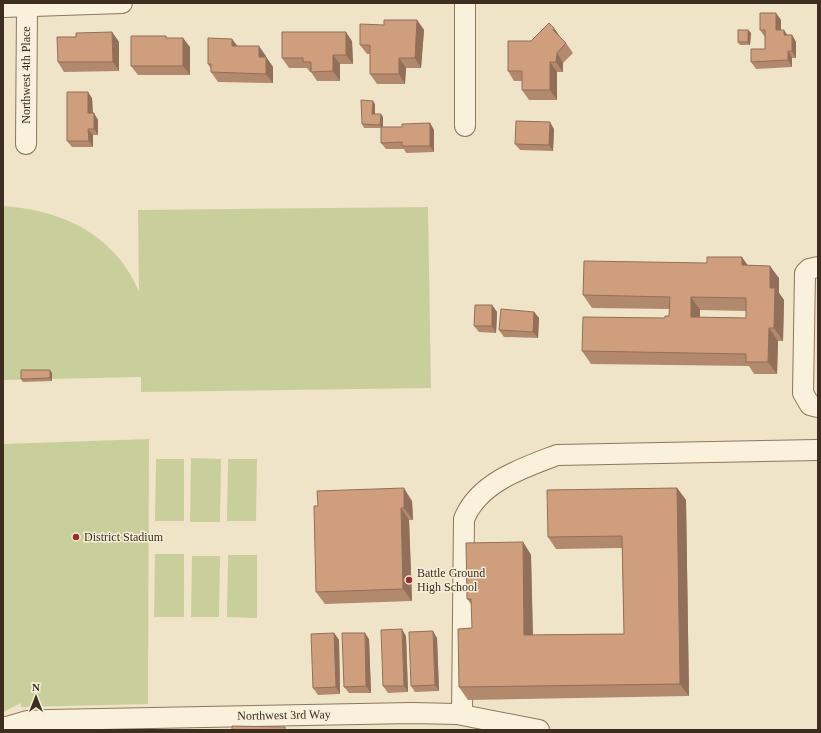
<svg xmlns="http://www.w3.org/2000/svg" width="821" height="733" font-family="'Times New Roman',serif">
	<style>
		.green { fill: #c9cf9b }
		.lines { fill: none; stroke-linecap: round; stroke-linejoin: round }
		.minor-casing { stroke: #8d765c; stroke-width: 22 }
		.minor { stroke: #faf1dc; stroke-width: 20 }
		.wall { fill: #b2896c; fill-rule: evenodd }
		.shaded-wall { fill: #916f58 }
		.building { fill: #cf9f7d; stroke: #916f58; fill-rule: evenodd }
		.poi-dot { fill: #9e2a2b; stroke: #f7eed8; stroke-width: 1.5 }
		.labels { text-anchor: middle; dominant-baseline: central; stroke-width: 3; stroke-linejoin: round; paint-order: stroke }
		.street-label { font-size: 12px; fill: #3d2e20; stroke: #f7eed8 }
		.poi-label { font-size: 12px; fill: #3d2e20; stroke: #f7eed8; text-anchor: start }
	</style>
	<rect width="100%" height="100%" fill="#f0e4c8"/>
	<g class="green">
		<path d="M3 206C62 210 115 234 139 292L138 210 428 207 431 388 141 392V377L3 380Z"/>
		<polygon points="149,439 148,704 21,707 21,703 3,712 3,444"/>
		<polygon points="191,458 221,459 220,522 190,522"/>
		<polygon points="156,459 184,459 184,521 155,521"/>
		<polygon points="228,459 257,459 256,521 227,521"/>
		<polygon points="155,554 184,554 184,617 154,617"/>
		<polygon points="228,555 257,555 257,618 227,617"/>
		<polygon points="192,556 220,556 219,617 191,617"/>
	</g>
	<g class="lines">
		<g class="minor-casing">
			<g id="minor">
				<polyline points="3,7 122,3"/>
				<polyline points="465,126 465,3"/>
				<polyline points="26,144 27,7"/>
				<polyline points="818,267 809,269 805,273 803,393 810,405 818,407"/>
				<path d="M462 714 464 519C479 482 523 468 557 455L818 450"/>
				<polyline points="3,728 27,721 49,720 412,713 457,714 539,730"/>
			</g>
		</g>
		<use href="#minor" class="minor"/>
	</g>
	<g class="wall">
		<polygon points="417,20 424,30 421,68 406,68 405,84 377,84 370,74 370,54 367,54 360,45 384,25"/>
		<polygon points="781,20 781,30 788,35 792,35 796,42 796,58 792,58 792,67 756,69 751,62 765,49 765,37 760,30"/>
		<polygon points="748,30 751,33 750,45 740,45 738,42"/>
		<polygon points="112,32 119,42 119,71 64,72 58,62 76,37"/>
		<polygon points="166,36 167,38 190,47 190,75 138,75 131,66"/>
		<polygon points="561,38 566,43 573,53 563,63 563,72 557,72 557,100 529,100 522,90 522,81 514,81 508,71 531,41"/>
		<polygon points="232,39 237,46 266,56 266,57 273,67 273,83 218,82 211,72 211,69 208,64"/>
		<polygon points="352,41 353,64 340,64 340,81 317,81 311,72 310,72 307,68 289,68 282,58"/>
		<polygon points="92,98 93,113 98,120 98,135 93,135 93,147 72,147 67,141"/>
		<polygon points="375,104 375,114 383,117 383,127 402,127 430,123 434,130 434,152 406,153 404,149 386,149 381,143 381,128 364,128 362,124"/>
		<polygon points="554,129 553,151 520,150 515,144"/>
		<path d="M748 265 779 278V293L784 300 783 341H778L777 374H754L749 366 591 364 582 351 665 318 669 316V309L592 308 583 295ZM700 310 746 311V318L700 317Z"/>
		<polygon points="492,305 497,312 496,333 479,332 474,326"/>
		<polygon points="534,312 539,318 538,338 504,337 499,330"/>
		<polygon points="52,373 52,381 23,382 21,379"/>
		<polygon points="677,488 686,500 689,696 468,700 459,687 472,628 472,605 467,599 523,542 531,555 533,635 624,634 622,548 556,549 548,537"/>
		<polygon points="412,501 413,520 409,520 412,601 325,604 316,592 318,506"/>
		<polygon points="334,633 339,640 340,694 318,695 313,688"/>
		<polygon points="406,636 408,692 388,693 383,686"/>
		<polygon points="437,638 439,691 415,692 411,686"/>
		<polygon points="369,639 371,693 349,693 344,687"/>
	</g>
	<g class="shaded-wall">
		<polygon points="776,13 781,20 781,36 776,30"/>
		<polygon points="417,20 424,30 421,68 415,58"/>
		<polygon points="554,28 561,38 553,30"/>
		<polygon points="748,30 751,33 750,45 748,42"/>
		<polygon points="784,30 788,36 784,35"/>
		<polygon points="112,32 119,42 119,71 113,62"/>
		<polygon points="346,32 352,41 353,64 346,55"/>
		<polygon points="792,35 796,42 796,58 792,51"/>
		<polygon points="183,38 190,47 190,75 183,66"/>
		<polygon points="232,39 239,48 232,46"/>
		<polygon points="259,46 266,56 265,67 259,57"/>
		<polygon points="788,51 792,58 792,67 788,60"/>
		<polygon points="557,53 563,63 563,72 556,62"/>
		<polygon points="333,55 340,64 340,81 333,71"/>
		<polygon points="266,57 273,67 273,83 266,74"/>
		<polygon points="399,58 406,68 405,84 399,74"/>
		<polygon points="550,62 557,72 557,100 550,90"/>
		<polygon points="88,92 92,98 93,120 88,113"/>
		<polygon points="373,101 375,104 375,117 372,114"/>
		<polygon points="94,113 98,120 98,135 94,129"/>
		<polygon points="381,114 383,117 383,128 380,125"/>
		<polygon points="550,122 554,129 553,151 549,145"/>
		<polygon points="430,123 434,130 434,152 430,146"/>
		<polygon points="88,129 93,135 93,147 89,141"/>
		<polygon points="742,257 751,270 742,265"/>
		<polygon points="770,266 779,278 779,293 784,300 783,341 774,328 770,288"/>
		<polygon points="691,297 700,310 700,329 691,317"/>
		<polygon points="492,305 497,312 496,333 492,326"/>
		<polygon points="534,312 539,318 538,338 533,332"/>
		<polygon points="769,328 778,341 777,374 768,362"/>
		<polygon points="50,370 52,373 52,381 50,378"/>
		<polygon points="404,488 412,501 413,520 404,508"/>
		<polygon points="677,488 686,500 689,696 680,684"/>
		<polygon points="401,508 409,520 412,601 403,589"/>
		<polygon points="523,542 531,555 533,648 524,635"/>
		<polygon points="402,629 406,636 408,692 404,686"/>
		<polygon points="433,631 437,638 439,691 435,685"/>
		<polygon points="334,633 339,640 340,694 336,687"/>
		<polygon points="365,633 369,639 371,693 366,686"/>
	</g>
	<g class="building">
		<polygon points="760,13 776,13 776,30 784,30 784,35 792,35 792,51 788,51 788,60 751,62 751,49 765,49 765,30 760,30"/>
		<polygon points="384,20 417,20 415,58 399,58 399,74 370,74 370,45 360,45 360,24 384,25"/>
		<polygon points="549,23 554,28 553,30 566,43 557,53 556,62 550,62 550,90 522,90 522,71 508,71 508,41 531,41"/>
		<rect x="738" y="30" width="10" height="12"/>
		<polygon points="112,32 113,62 58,62 57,37 76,37 76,33"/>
		<polygon points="282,32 346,32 346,55 333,55 333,71 311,72 311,62 303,62 303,58 282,58"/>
		<polygon points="131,36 166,36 166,38 183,38 183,66 131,66"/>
		<polygon points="208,38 232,39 232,46 259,46 259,57 266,57 266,74 211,72 211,64 208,64"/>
		<polygon points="67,92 88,92 88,113 94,113 94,129 88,129 89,141 67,141"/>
		<polygon points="361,100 373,101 372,114 381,114 380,125 362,124"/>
		<polygon points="516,121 550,122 549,145 515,144"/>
		<polygon points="430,123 430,146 402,146 402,142 381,143 381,127 402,127 402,124"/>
		<path d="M707 257H742V265L770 266V288H775L774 328H769L768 362H746V354L582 351 583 317 665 318V316H669L670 297 583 295 584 261 707 263ZM691 297 746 298V318L691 317Z"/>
		<polygon points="475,305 492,305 492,326 474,326"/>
		<polygon points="501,309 534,312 533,332 499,330"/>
		<polygon points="21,370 50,370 50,378 21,379"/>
		<polygon points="404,488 404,508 401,508 403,589 316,592 314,506 318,506 317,491"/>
		<polygon points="677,488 680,684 459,687 458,629 472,628 471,599 467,599 466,543 523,542 524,635 624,634 622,536 548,537 547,490"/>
		<polygon points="402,629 404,686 383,686 381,630"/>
		<polygon points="433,631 435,685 411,686 409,632"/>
		<polygon points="334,633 336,687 313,688 311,634"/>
		<polygon points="342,633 365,633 366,686 344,687"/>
		<polygon points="232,726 285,727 285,730 232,730"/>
	</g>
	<g class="poi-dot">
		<circle cx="76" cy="537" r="4"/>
		<circle cx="409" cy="580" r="4"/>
	</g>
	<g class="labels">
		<g class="street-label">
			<text transform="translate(26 75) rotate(-90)">Northwest 4th Place</text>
			<text transform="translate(284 715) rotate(-1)">Northwest 3rd Way</text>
		</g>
		<g class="poi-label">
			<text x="84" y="537">District Stadium</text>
			<text x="417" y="573">Battle Ground<tspan x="417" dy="14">High School</tspan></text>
		</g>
	</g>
	<rect width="821" height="733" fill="none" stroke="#3d2e20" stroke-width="8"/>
	<g transform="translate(36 697)" stroke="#f7eed8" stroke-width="3" paint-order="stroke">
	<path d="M0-3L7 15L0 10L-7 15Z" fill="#3d2e20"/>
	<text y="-6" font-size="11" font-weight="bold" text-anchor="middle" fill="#3d2e20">N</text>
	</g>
</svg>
